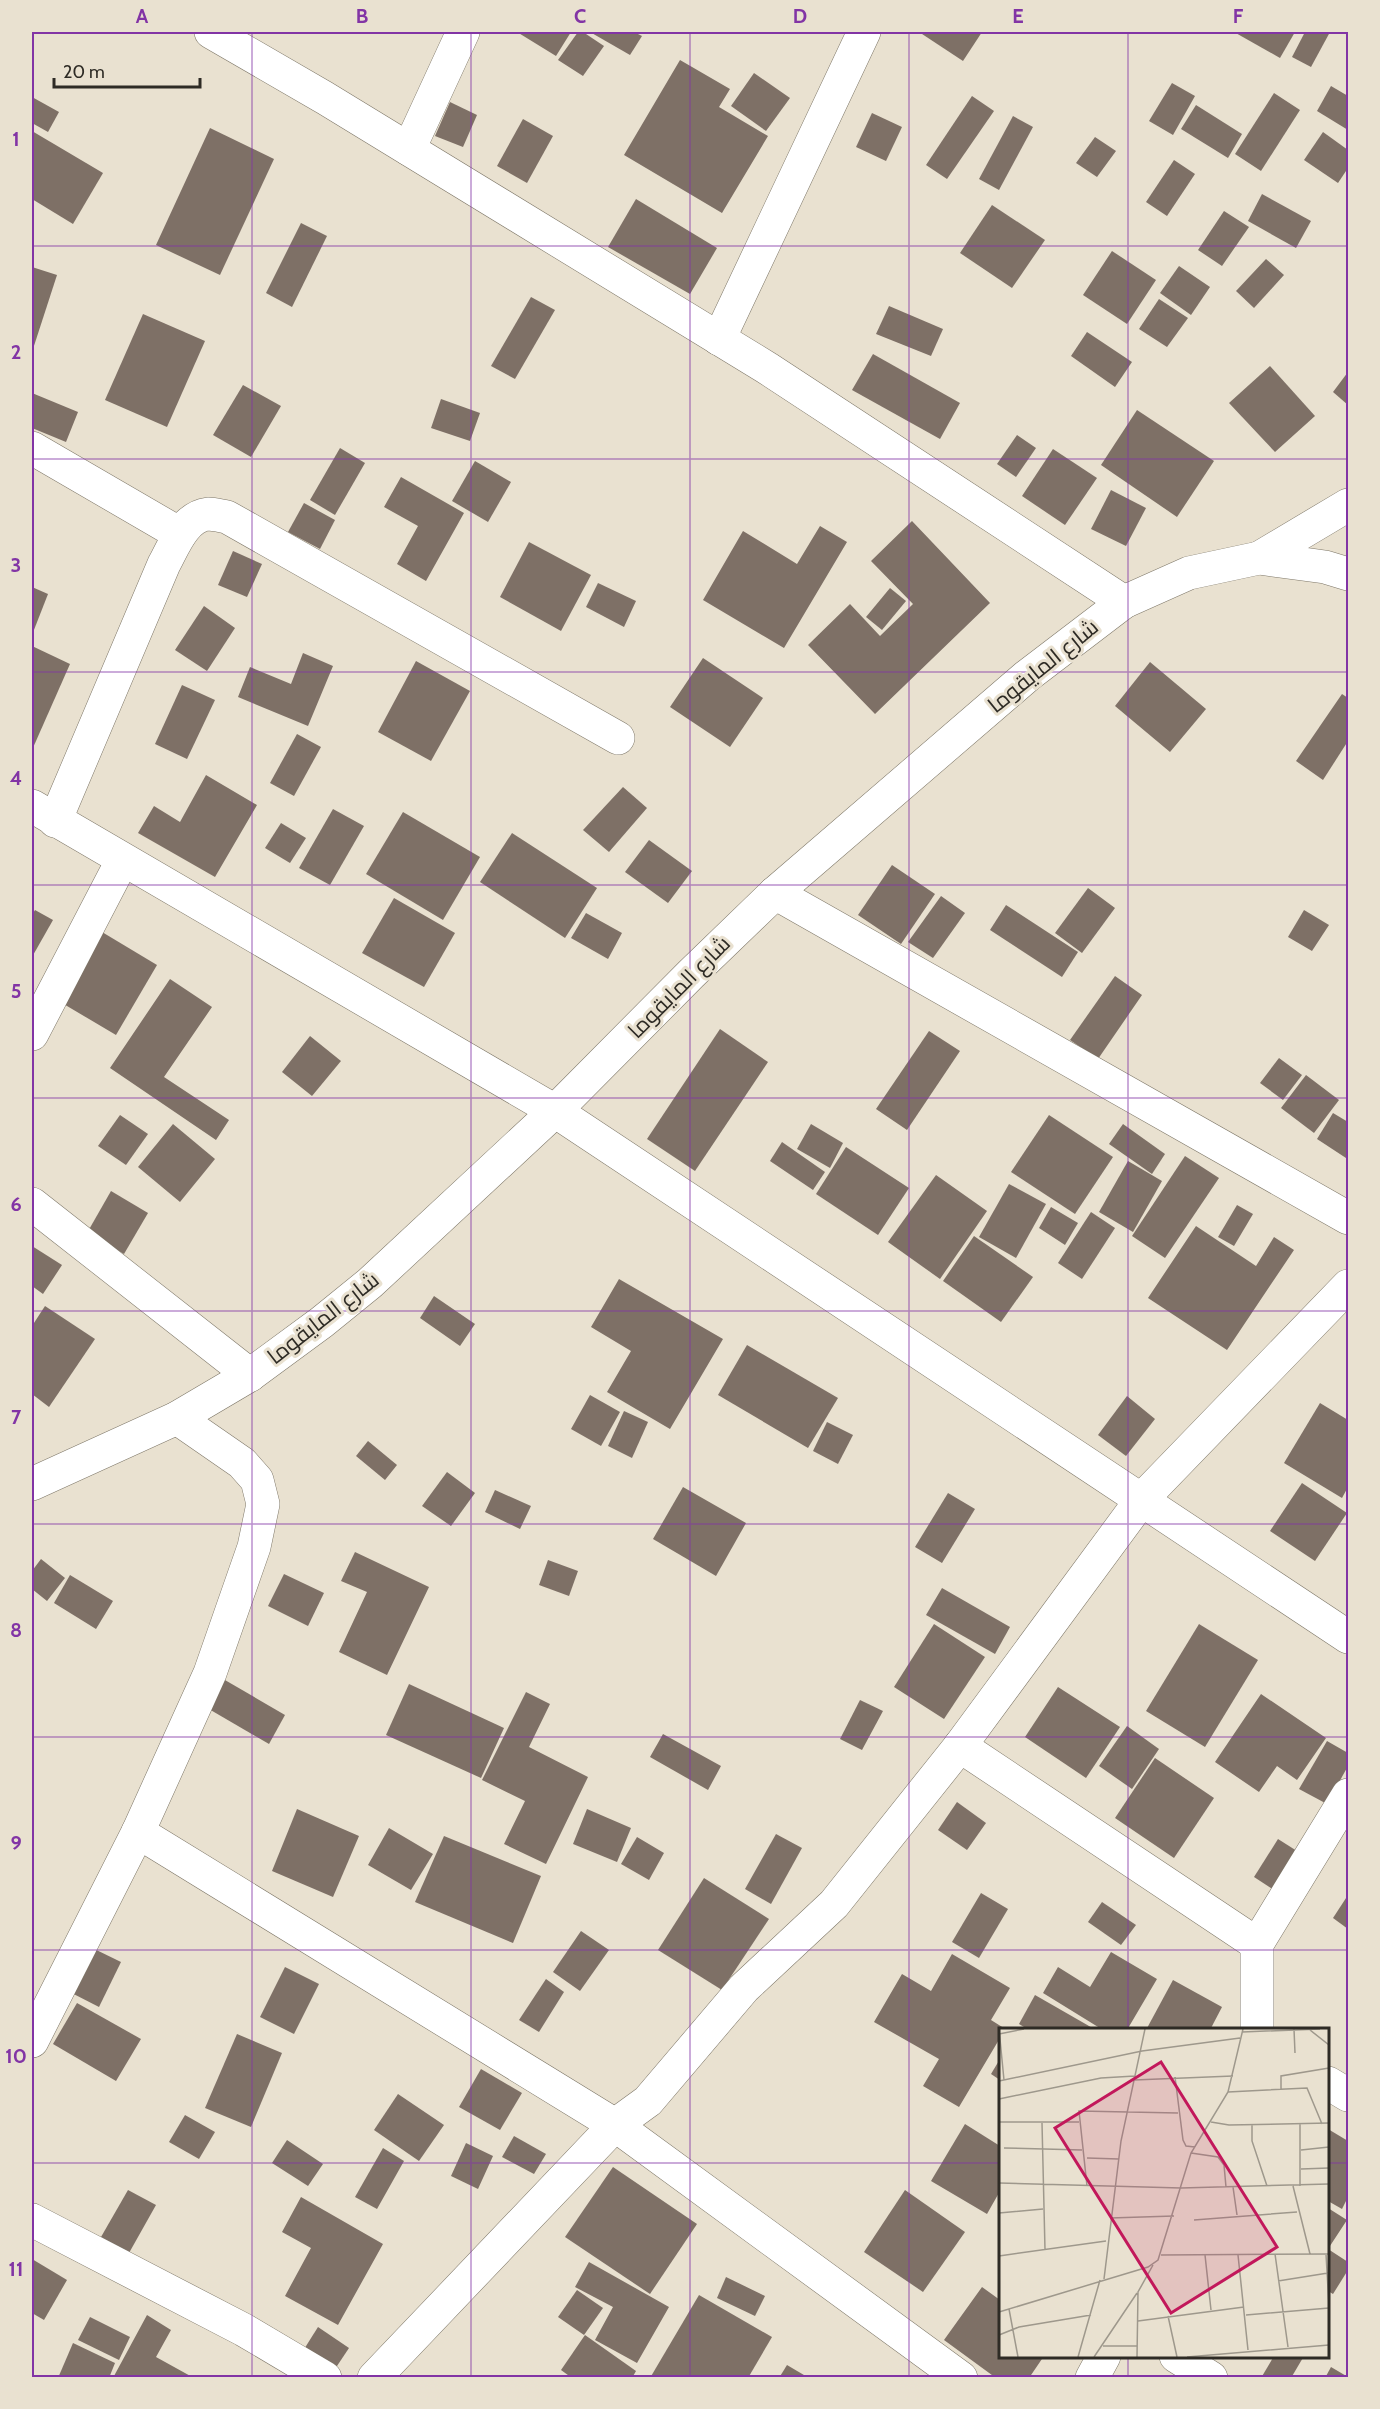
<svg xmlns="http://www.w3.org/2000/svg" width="1380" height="2409" font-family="Cabin,Cairo,sans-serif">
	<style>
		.building { fill: #7e7066 }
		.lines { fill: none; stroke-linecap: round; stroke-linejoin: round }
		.minor-casing { stroke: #7e7768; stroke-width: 34 }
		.tertiary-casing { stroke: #7e7768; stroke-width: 34 }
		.minor { stroke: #fff; stroke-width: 33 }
		.tertiary { stroke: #fff; stroke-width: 33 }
		.grid { fill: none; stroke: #8234a5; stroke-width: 1.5; stroke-opacity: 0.55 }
		.labels { text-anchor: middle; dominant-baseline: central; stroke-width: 6; stroke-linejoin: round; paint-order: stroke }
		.street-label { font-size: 22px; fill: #2e2b25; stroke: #e9e1d0 }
		.inset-road { fill: none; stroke: #9e988c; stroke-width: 1.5 }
		.view { fill: #c2185b; fill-opacity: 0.15; stroke: #c2185b; stroke-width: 3 }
		.inset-edge { fill: none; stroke: #2e2b25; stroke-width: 3 }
		.neatline { fill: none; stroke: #8234a5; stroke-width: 2 }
		.grid-label { font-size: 20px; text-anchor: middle; font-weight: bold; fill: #8234a5 }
	</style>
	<rect width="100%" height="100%" fill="#e9e1d0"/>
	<g class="building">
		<polygon points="517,32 571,32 556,56"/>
		<polygon points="578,32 583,32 604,46 583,76 558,60"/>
		<polygon points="590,32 634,32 642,36 630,55"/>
		<polygon points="919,32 982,32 963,61"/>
		<polygon points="1234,32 1295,32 1280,58"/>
		<polygon points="1305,32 1330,32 1311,67 1292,57"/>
		<polygon points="680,60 730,89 719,107 768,136 722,213 624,155"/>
		<polygon points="754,73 790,98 766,131 731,106"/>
		<polygon points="1172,83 1195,96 1173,135 1149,121"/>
		<polygon points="1331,86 1348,96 1348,130 1317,111"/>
		<polygon points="1274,93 1300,110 1261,171 1235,154"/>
		<polygon points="972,96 994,111 947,179 926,165"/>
		<polygon points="32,97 59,112 48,132 32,123"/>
		<polygon points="450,102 477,115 463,147 435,136"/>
		<polygon points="1196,105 1242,134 1228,158 1181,129"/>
		<polygon points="872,113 902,127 886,161 856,147"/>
		<polygon points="1013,116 1033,127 999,190 979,179"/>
		<polygon points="523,119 553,136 527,183 497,166"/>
		<polygon points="210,128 274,159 220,275 156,245"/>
		<polygon points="32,131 103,173 73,224 32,199"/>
		<polygon points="1323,132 1348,150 1348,168 1338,183 1304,160"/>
		<polygon points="1095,137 1116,151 1097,177 1076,163"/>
		<polygon points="1174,160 1195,174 1167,216 1146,202"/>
		<polygon points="1262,194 1311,221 1296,248 1248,221"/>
		<polygon points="636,199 717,248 690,294 608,247"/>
		<polygon points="992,205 1045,240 1012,288 960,253"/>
		<polygon points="1224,211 1249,227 1222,266 1198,250"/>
		<polygon points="301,223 327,236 292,307 266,293"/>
		<polygon points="1112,251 1156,280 1127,324 1083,295"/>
		<polygon points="1266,259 1284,275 1254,308 1236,291"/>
		<polygon points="1179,266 1210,287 1191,315 1160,293"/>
		<polygon points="32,267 57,275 32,352"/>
		<polygon points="531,297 555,310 515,379 491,366"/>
		<polygon points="1159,299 1188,318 1167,347 1139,329"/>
		<polygon points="889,306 943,329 931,356 876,334"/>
		<polygon points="143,314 205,341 167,427 105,400"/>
		<polygon points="1087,332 1132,362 1115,387 1071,356"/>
		<polygon points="873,354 960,403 940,439 852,390"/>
		<polygon points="1270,366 1315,416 1275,452 1229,403"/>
		<polygon points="1348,372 1348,405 1333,392"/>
		<polygon points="243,385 281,406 251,457 213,435"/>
		<polygon points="32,393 78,412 66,442 32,428"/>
		<polygon points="441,399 480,413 470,441 431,428"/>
		<polygon points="1137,410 1214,461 1177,517 1101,465"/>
		<polygon points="1017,435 1036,448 1016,477 997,464"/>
		<polygon points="340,448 365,463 335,515 310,500"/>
		<polygon points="1053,449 1097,478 1065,525 1022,496"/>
		<polygon points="475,461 511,482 488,522 452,501"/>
		<polygon points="401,477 464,513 426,581 397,564 418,526 384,507"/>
		<polygon points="1111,490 1146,508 1126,546 1091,529"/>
		<polygon points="304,503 335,520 320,549 288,532"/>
		<polygon points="912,521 990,603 875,714 808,645 850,604 880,636 913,604 871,561"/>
		<polygon points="820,526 847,542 784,648 703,600 743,531 797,564"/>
		<polygon points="529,542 591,575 561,631 500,597"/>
		<polygon points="233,551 262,564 247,597 218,585"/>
		<polygon points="598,583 636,601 624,627 586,607"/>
		<polygon points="32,587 48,594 32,635"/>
		<polygon points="890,588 906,601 882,630 866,617"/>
		<polygon points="204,606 235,628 207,671 175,650"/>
		<polygon points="32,646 70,664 32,750"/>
		<polygon points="303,653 333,666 308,726 238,697 250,667 291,684"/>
		<polygon points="703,658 763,698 730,747 670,707"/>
		<polygon points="416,661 470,691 431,761 378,732"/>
		<polygon points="1150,662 1206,709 1170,752 1115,706"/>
		<polygon points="182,685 215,700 187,759 155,744"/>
		<polygon points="1342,694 1348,698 1348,741 1323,780 1296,761"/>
		<polygon points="297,734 321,747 294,796 270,783"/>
		<polygon points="206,775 257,805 215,877 138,833 154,806 180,822"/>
		<polygon points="623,787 647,808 609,852 583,830"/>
		<polygon points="333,809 364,826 330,885 299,868"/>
		<polygon points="403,812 480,857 443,920 366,874"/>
		<polygon points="281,823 306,838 290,863 265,848"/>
		<polygon points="512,833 597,888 565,938 480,882"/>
		<polygon points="649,840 692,871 668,903 625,872"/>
		<polygon points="892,865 935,894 901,944 858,915"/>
		<polygon points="1088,888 1115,908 1082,953 1055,933"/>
		<polygon points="941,896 965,913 933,958 908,942"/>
		<polygon points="394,898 455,933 424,987 362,953"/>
		<polygon points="1006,905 1078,952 1062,977 990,930"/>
		<polygon points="35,910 53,920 32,957 32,915"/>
		<polygon points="1304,910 1329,925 1312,951 1288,937"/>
		<polygon points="586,913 622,933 608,959 571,938"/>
		<polygon points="82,920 157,965 116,1035 40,990"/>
		<polygon points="1115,976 1142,995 1098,1059 1070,1040"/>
		<polygon points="170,979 212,1007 164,1077 229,1120 216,1140 110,1068"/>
		<polygon points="720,1029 768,1062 695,1171 647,1139"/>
		<polygon points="929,1031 960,1051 907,1130 876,1109"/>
		<polygon points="310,1036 341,1061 312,1096 282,1072"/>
		<polygon points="1279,1058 1302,1075 1283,1100 1260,1083"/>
		<polygon points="1306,1075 1339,1100 1314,1133 1281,1108"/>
		<polygon points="1333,1113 1348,1122 1348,1154 1346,1158 1317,1139"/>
		<polygon points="120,1115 148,1134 126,1165 98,1146"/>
		<polygon points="1049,1115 1113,1157 1075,1214 1011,1172"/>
		<polygon points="173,1124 215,1159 180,1202 138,1167"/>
		<polygon points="811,1124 843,1143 830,1168 797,1149"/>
		<polygon points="1123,1124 1165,1154 1152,1174 1109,1144"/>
		<polygon points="782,1142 825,1172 813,1190 770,1161"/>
		<polygon points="846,1147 909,1188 878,1235 816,1194"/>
		<polygon points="1185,1156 1219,1178 1165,1258 1132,1236"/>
		<polygon points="1128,1161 1162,1181 1133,1232 1099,1212"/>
		<polygon points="936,1175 987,1211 940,1279 888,1242"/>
		<polygon points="1009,1184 1046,1204 1016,1258 979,1237"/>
		<polygon points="111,1191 148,1213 124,1254 87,1233"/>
		<polygon points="1237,1205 1253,1214 1234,1246 1218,1237"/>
		<polygon points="1051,1207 1078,1223 1065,1245 1039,1228"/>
		<polygon points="1091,1212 1115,1228 1082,1279 1058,1263"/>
		<polygon points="1196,1226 1256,1266 1274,1237 1294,1250 1227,1350 1148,1298"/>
		<polygon points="974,1236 1033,1277 1001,1322 943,1281"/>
		<polygon points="32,1246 62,1265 43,1294 32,1286"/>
		<polygon points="619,1279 723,1339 670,1429 607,1392 631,1351 591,1327"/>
		<polygon points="434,1296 475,1324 460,1346 420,1318"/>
		<polygon points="45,1306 95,1339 49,1407 32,1394 32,1326"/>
		<polygon points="747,1345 838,1398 808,1448 718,1395"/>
		<polygon points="590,1395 620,1412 601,1446 571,1429"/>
		<polygon points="1127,1396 1155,1419 1126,1456 1098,1435"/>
		<polygon points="1320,1403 1348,1420 1348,1487 1342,1498 1284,1463"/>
		<polygon points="624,1411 648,1422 632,1458 608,1446"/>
		<polygon points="827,1422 853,1435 838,1464 813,1451"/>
		<polygon points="368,1441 397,1465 385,1480 356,1456"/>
		<polygon points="447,1472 475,1493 451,1526 422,1506"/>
		<polygon points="1302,1483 1347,1513 1315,1561 1270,1531"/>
		<polygon points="683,1487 746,1523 716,1576 653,1539"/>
		<polygon points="495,1490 531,1506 520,1529 485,1512"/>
		<polygon points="948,1493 975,1509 942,1563 915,1547"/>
		<polygon points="355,1552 429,1587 387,1675 339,1652 367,1592 341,1581"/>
		<polygon points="41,1559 65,1578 47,1601 32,1589 32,1571"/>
		<polygon points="548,1560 578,1571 569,1596 539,1585"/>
		<polygon points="284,1574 324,1593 308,1626 268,1606"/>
		<polygon points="70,1575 113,1601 96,1629 54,1603"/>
		<polygon points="942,1588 1010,1627 995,1654 926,1615"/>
		<polygon points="934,1624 985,1657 944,1719 894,1687"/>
		<polygon points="1199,1624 1258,1660 1205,1747 1146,1711"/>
		<polygon points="218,1676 285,1715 269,1744 202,1705"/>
		<polygon points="409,1684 504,1728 481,1778 386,1735"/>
		<polygon points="1058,1687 1120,1727 1086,1778 1025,1737"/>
		<polygon points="526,1692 550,1704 529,1747 588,1777 546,1864 504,1844 525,1801 482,1780"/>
		<polygon points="1261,1694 1326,1738 1297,1780 1277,1766 1259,1792 1215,1762"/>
		<polygon points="860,1700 883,1711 862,1750 840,1739"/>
		<polygon points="1127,1726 1159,1749 1132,1789 1099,1766"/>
		<polygon points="663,1734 721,1766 708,1790 650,1757"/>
		<polygon points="1327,1741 1348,1753 1348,1766 1327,1804 1299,1789"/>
		<polygon points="1155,1758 1214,1798 1174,1858 1115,1818"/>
		<polygon points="957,1802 986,1823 967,1850 938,1830"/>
		<polygon points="297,1809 359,1836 333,1897 272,1871"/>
		<polygon points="587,1809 631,1828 617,1862 573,1844"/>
		<polygon points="389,1828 433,1854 411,1890 368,1865"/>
		<polygon points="776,1834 802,1848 771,1904 745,1889"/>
		<polygon points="444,1836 541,1876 513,1943 415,1902"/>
		<polygon points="637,1837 664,1853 649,1880 621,1864"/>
		<polygon points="1278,1839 1308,1858 1283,1896 1254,1877"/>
		<polygon points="704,1878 769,1919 722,1990 658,1950"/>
		<polygon points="981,1893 1008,1909 979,1958 952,1942"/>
		<polygon points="1348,1895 1348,1929 1333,1918"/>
		<polygon points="1102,1902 1136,1925 1121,1945 1088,1922"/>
		<polygon points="581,1931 609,1950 580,1991 553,1972"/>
		<polygon points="80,1942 121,1962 99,2007 58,1986"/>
		<polygon points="1111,1952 1157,1979 1127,2030 1103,2030 1043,1993 1058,1967 1090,1987"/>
		<polygon points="952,1954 1010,1988 991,2020 1007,2030 1000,2030 1000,2038 959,2107 923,2086 939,2059 874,2022 902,1974 931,1991"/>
		<polygon points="285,1967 319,1984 294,2034 260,2017"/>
		<polygon points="546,1979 564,1992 539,2032 519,2020"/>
		<polygon points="1173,1980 1222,2007 1210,2030 1146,2030"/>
		<polygon points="1035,1995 1096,2030 1029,2030 1019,2024"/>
		<polygon points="77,2003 141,2039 116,2081 53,2044"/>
		<polygon points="237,2034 282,2053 251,2127 205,2108"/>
		<polygon points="1000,2059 1000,2080 991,2074"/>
		<polygon points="481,2069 522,2093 500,2130 459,2107"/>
		<polygon points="398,2094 444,2125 419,2161 374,2130"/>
		<polygon points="185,2115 215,2132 199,2159 169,2142"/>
		<polygon points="965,2124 1000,2146 1000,2191 987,2214 931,2181"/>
		<polygon points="1328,2129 1348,2141 1348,2197 1342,2209 1328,2201"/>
		<polygon points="514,2136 546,2154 534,2174 502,2157"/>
		<polygon points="287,2140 323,2164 308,2186 272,2163"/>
		<polygon points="466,2143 493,2156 478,2189 451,2176"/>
		<polygon points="383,2148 404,2161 377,2209 355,2197"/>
		<polygon points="613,2167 697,2224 650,2294 565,2237"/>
		<polygon points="128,2190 156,2205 129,2253 101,2237"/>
		<polygon points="905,2190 965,2232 923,2292 864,2252"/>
		<polygon points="301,2197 383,2244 338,2325 285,2296 311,2248 282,2232"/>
		<polygon points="1328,2208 1347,2220 1328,2249 1348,2262 1348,2270 1333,2294 1328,2291"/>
		<polygon points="32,2259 67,2280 44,2320 32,2313"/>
		<polygon points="589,2262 669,2307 637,2363 595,2340 613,2307 575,2287"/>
		<polygon points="726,2277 765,2296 755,2316 717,2298"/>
		<polygon points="982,2287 1000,2300 1000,2356 1044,2356 1029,2378 996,2378 944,2340"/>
		<polygon points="577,2290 603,2308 584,2335 558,2317"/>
		<polygon points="699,2295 772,2337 748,2378 650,2378"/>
		<polygon points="147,2315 171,2330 156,2357 194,2378 117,2378 114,2376"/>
		<polygon points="90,2317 130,2337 119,2360 78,2340"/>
		<polygon points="318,2327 349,2348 331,2375 301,2354"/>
		<polygon points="585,2335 636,2371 632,2378 572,2378 561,2370"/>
		<polygon points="73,2343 115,2363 109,2378 58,2378"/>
		<polygon points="1274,2356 1304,2356 1291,2378 1261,2378"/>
		<polygon points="787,2365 809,2378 779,2378"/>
		<polygon points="1331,2367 1348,2377 1348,2378 1325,2378"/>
	</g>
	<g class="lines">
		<g class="minor-casing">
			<g id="minor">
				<polyline points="409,149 463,32"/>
				<polyline points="719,339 864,32"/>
				<polyline points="32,448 180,534"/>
				<polyline points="1259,558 1348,505"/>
				<polyline points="32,806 555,1111 1348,1637"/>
				<path d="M55 821 164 564C174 546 184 517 208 514 214 514 221 516 227 517L618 738"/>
				<polyline points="775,893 1348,1218"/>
				<polyline points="32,1034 122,861"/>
				<polyline points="32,1204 250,1375"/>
				<polyline points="960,1746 1257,1944"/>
				<polyline points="138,1832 615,2125 961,2378"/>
				<polyline points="1257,2030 1257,1944 1348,1795"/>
				<polyline points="32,2041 138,1832 210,1673 254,1547 263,1504 257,1480 242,1463 177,1418"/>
				<polyline points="1328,2083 1348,2095"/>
				<polyline points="32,2220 244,2330 325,2378"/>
				<polyline points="1176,2356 1211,2378"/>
				<polyline points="374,2378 615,2125 648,2101 744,1988 834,1904 960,1746 1142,1499 1348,1286"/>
				<polyline points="1092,2378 1104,2356"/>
			</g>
		</g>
		<g class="tertiary-casing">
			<g id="tertiary">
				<polyline points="211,32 325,98 767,368 1124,602"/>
				<polyline points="32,1484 177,1418 250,1375 322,1322 370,1283 555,1111 691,974 775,893 1027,676 1124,602 1189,573 1259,558 1325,567 1348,574"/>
			</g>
		</g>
		<use href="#minor" class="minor"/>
		<use href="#tertiary" class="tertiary"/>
	</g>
	<path class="grid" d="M252 32V2378M471 32V2378M690 32V2378M909 32V2378M1128 32V2030M32 246H1348M32 459H1348M32 672H1348M32 885H1348M32 1098H1348M32 1311H1348M32 1524H1348M32 1737H1348M32 1950H1348M32 2163H1000M1328 2163H1348M1128 2356V2378"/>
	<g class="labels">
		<g class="street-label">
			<text transform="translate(1043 666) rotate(-39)">شارع المايقوما</text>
			<text transform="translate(679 987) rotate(-45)">شارع المايقوما</text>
			<text transform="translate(323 1318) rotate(-38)">شارع المايقوما</text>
		</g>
	</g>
	<g transform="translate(999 2028)">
		<rect width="330" height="330" fill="#e9e1d0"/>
		<path class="inset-road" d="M0 1 5 52M295 1 296 25M311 2 330 17M243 4 321 1M0 6 25 1M176 49 184 112 187 118 196 119M135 52 234 48M0 53 143 23 241 10M282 62V48L330 40M229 64 308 60 323 96M0 71 102 50 136 48M0 94H80M212 94 230 97 330 95M43 95 46 222M301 96V158M253 97V113L268 158M5 120 83 122M302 122 330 119M192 125 219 129 225 137 227 159M88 130 120 131M302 141 330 140M0 155 182 160 330 156M88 158 80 83 179 85M294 158 311 226M234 159 238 187M0 185 44 181M111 190 175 188M195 192 298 184M276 226 289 319M327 226 330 278M162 227 330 226M206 227 212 282M239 227 249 322M0 228 107 213M105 251 122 113 146 1M279 253 329 245M10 281 19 329M0 284 149 239 159 232 192 125 229 64 244 1M247 287 330 280M169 288 178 329M139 293 245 279M0 307 20 299 92 287M104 318H138M79 329 101 252M95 329 138 265M138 329 139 264 154 237M188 329 330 317"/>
		<path class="view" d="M162 34 278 219 172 285 56 100Z"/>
		<rect width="330" height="330" class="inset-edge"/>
	</g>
	<rect width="1380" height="2409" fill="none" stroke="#e9e1d0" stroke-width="66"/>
	<path d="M54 78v9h146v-9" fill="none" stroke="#2e2b25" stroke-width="3"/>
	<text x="63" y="78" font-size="18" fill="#2e2b25" stroke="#e9e1d0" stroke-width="4.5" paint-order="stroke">20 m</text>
	<rect x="33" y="33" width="1314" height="2343" class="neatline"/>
	<g class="grid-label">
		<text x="142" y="23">A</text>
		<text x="362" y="23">B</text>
		<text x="580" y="23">C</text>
		<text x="800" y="23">D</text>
		<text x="1018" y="23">E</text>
		<text x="1238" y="23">F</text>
		<text x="16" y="146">1</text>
		<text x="16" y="359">2</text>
		<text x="16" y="572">3</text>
		<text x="16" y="785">4</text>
		<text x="16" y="998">5</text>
		<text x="16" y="1211">6</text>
		<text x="16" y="1424">7</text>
		<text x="16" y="1637">8</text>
		<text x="16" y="1850">9</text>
		<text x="16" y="2063">10</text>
		<text x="16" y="2276">11</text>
	</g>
</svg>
